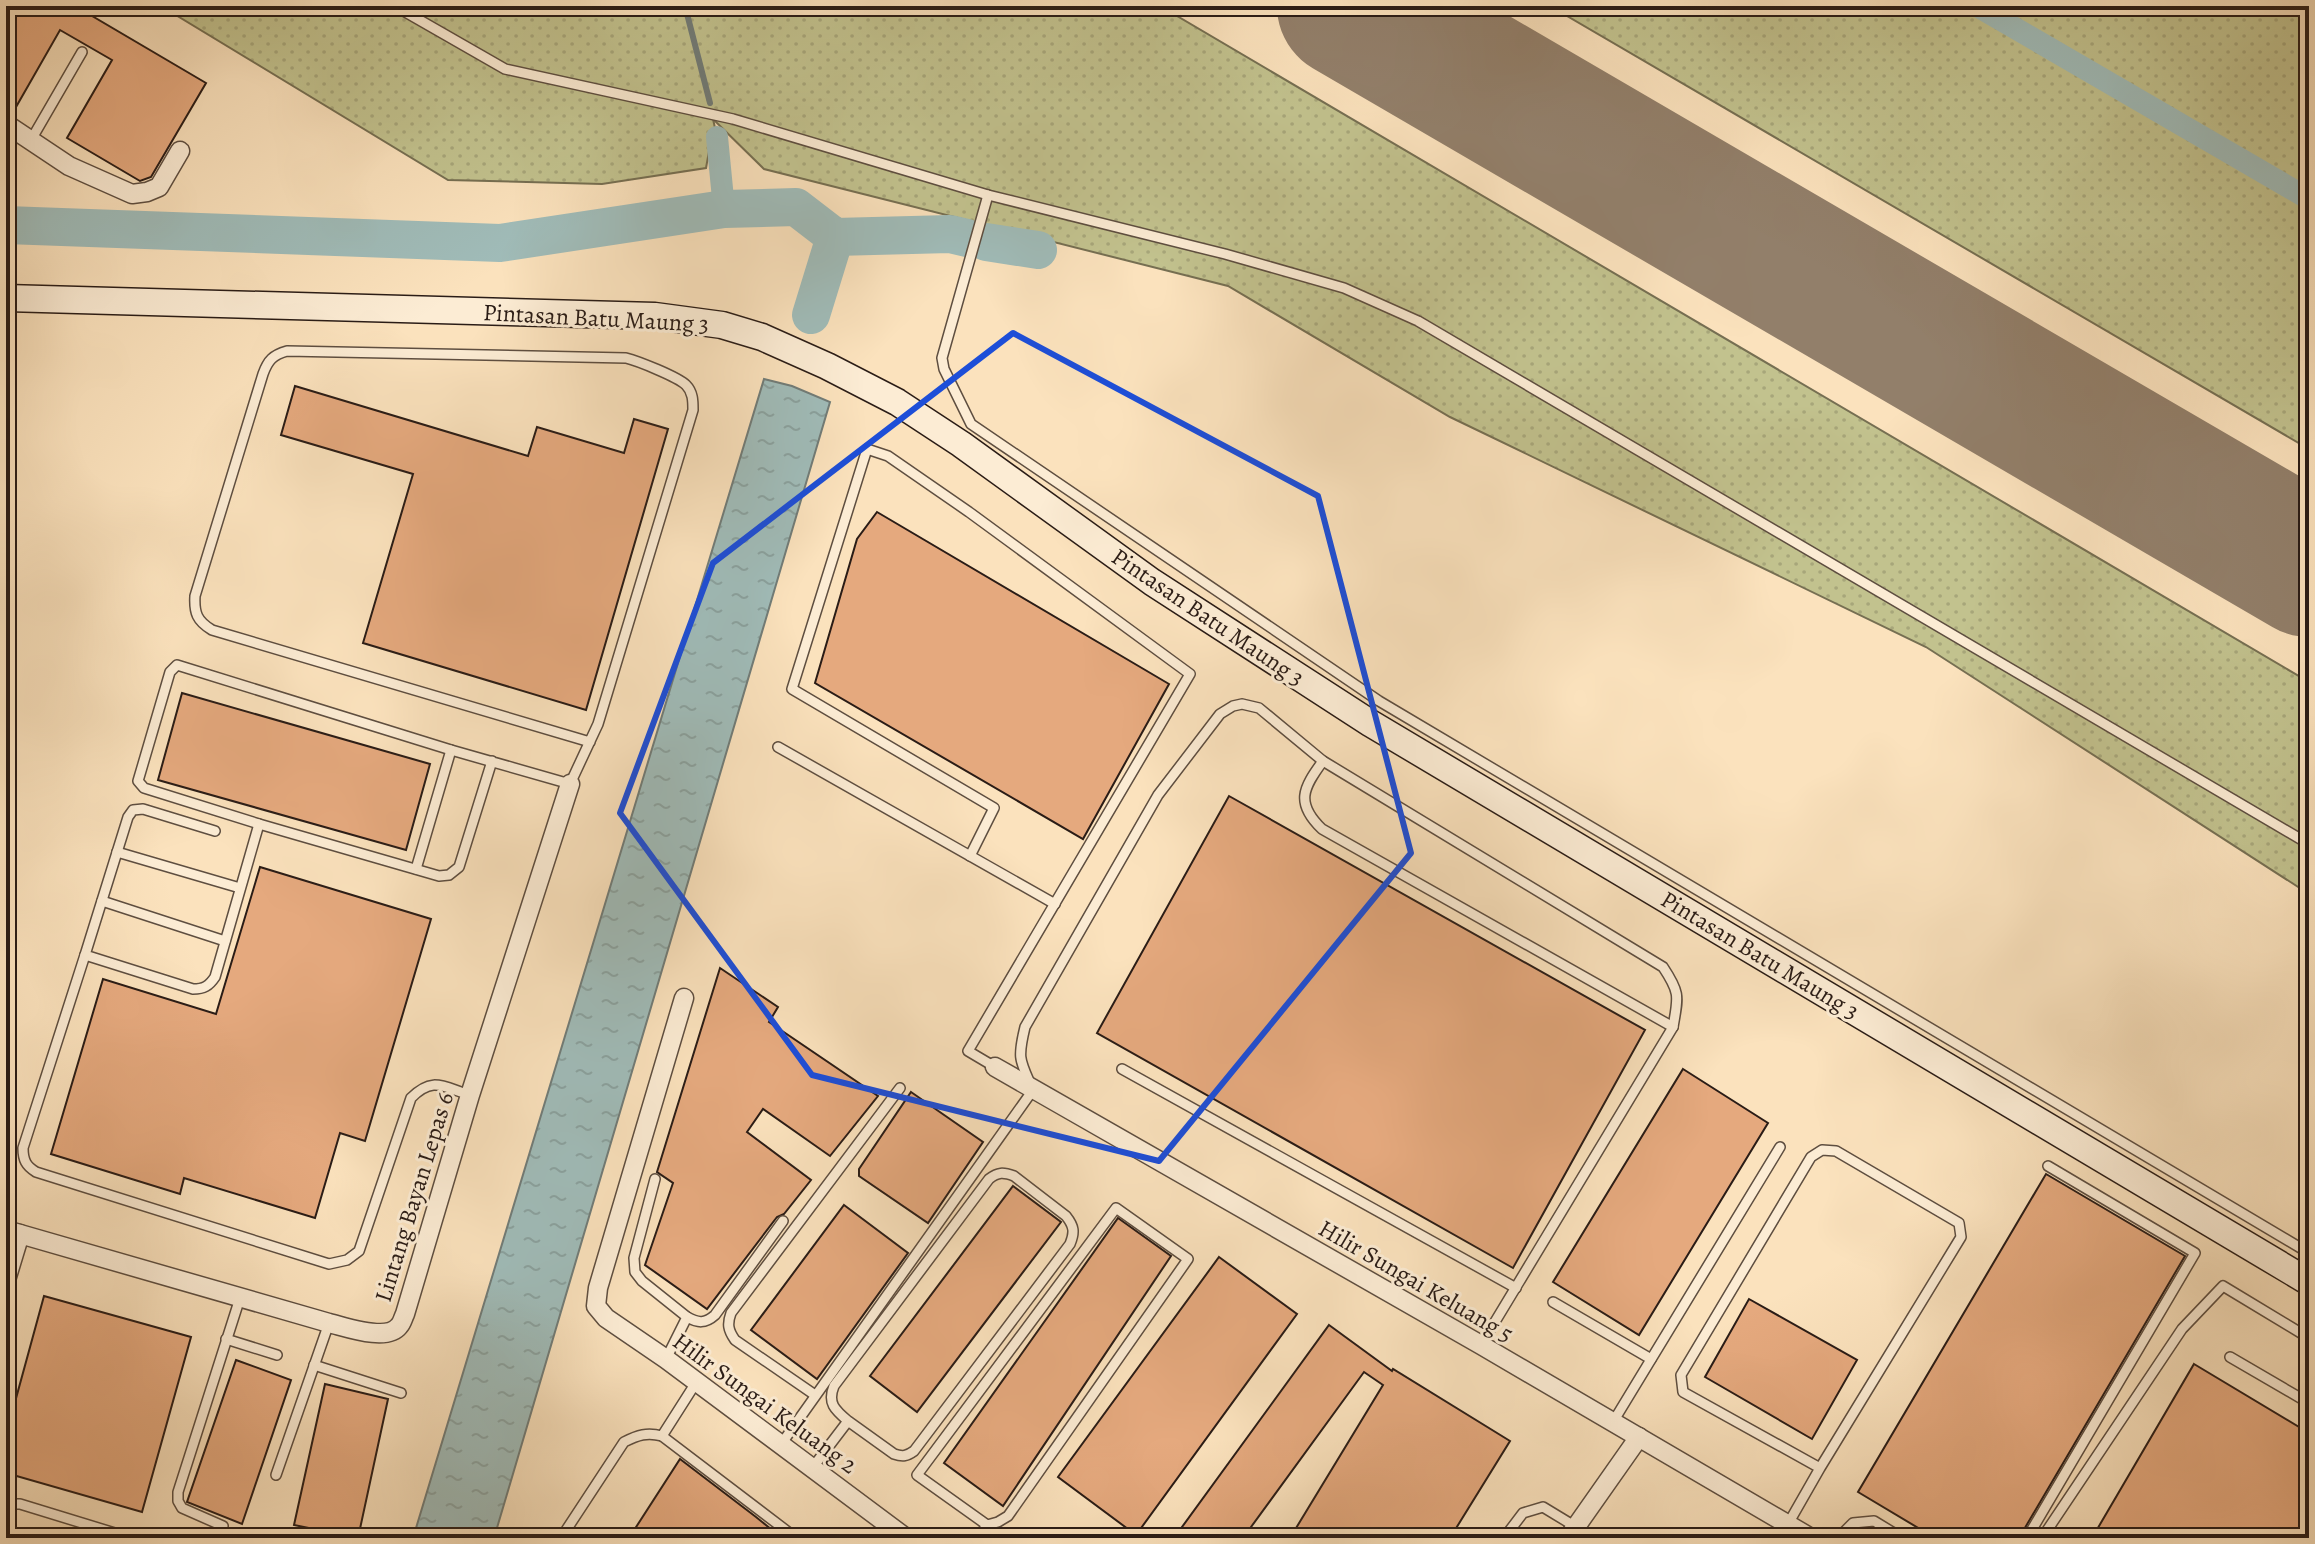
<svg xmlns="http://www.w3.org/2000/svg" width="2315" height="1544" font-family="Alegreya,serif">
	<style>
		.grass { fill: url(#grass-dots); stroke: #766f52; stroke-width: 2 }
		.water { fill: url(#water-ripples); stroke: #717c78; stroke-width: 2 }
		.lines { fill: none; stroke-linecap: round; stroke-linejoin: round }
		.stream { stroke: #717c78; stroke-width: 6 }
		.canal { stroke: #a0bcb9; stroke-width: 22 }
		.river { stroke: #a0bcb9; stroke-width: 38 }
		.taxiway { stroke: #927f6a; stroke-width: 58 }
		.runway { stroke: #927f6a; stroke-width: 144 }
		.building { fill: #e5a97e; stroke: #2a1c16; stroke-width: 2 }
		.lane-casing { stroke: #5e4e40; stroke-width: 12 }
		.street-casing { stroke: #5e4e40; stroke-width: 21 }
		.secondary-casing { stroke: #2a1c16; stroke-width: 29 }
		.lane { stroke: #fcecd4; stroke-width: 9 }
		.street { stroke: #fcecd4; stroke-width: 18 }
		.secondary { stroke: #fcecd4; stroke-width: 26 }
		.marked { fill: none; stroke: #1d4ed8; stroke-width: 6; stroke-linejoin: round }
		.labels { text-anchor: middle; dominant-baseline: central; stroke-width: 6; stroke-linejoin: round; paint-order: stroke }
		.street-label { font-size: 24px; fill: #2a1c16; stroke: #fcecd4 }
	</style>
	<defs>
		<pattern id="grass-dots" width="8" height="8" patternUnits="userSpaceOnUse" patternTransform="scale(2)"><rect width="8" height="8" fill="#c2c28e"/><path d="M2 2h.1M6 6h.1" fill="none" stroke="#a7a67a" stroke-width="1.8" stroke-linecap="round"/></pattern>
		<pattern id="water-ripples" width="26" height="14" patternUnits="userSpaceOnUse" patternTransform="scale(2)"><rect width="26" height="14" fill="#a0bcb9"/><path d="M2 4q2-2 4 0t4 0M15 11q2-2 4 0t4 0" fill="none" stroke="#8aa19e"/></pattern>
	</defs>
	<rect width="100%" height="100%" fill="#fbe2bd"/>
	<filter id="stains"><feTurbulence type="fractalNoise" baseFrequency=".0025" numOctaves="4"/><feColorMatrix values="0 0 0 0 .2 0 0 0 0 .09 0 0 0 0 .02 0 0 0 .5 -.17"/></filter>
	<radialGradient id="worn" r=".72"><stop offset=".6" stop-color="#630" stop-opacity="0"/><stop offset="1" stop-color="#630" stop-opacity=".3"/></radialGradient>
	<g class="grass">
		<polygon points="161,6 1160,6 2309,682 2309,894 1926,647 1450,417 1228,286 764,169 713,119 717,137 709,151 706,168 602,184 448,180"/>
		<polygon points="1550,6 2309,6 2309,449"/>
	</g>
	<polygon class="water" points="764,379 792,386 830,402 494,1538 413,1538"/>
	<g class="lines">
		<polyline class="stream" points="685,6 710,103"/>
		<g class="canal">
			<polyline points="1977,6 2309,199"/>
			<polyline points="717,137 724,209"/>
		</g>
		<g class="river">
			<polyline points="6,225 500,243 724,209 796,207 835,237 950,234 967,238"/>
			<polyline points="986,242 1038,250"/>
			<polyline points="811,315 835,237"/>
		</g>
		<polyline class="taxiway" points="2289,553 2309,560"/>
		<polyline class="runway" points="1349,6 2309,565"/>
	</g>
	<g class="building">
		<polygon points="6,6 75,6 206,83 151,177 140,181 67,138 112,60 60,30 12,114 6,112"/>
		<polygon points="295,386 528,456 537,427 624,453 634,419 668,429 586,710 363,643 413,474 281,435"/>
		<polygon points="877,512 1169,684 1083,839 815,683 857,539"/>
		<polygon points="182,693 430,764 406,850 158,780"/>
		<polygon points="1229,796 1645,1030 1513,1268 1097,1033"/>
		<polygon points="260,867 431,919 365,1141 340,1133 315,1218 184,1178 180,1194 51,1154 103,979 216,1014"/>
		<polygon points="720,968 778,1007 769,1022 878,1096 830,1156 763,1109 747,1132 811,1180 784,1214 777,1217 707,1309 645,1265 673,1183 657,1172"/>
		<polygon points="1683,1069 1768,1123 1639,1335 1553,1282"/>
		<polygon points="911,1092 983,1142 928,1223 859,1176 859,1169"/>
		<polygon points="2046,1174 2185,1256 2019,1538 1935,1538 1858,1492"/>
		<polygon points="1013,1186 1061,1222 917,1412 870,1376"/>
		<polygon points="844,1205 908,1253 817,1379 751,1330"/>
		<polygon points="1118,1218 1171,1256 1003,1506 944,1463"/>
		<polygon points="1219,1257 1297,1314 1136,1535 1058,1477"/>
		<polygon points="44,1296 191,1337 142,1512 6,1473 6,1435"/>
		<polygon points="1749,1299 1857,1360 1812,1439 1705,1377"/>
		<polygon points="1329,1325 1392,1371 1393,1369 1510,1441 1450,1538 1290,1538 1383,1385 1364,1372 1243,1538 1174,1538"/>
		<polygon points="236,1360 291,1380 242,1524 187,1502"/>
		<polygon points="2194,1364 2309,1433 2309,1538 2092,1538"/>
		<polygon points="325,1384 388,1399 358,1538 294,1525"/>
		<polygon points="680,1459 756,1517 782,1538 629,1538"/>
	</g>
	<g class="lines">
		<g class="lane-casing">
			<g id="lane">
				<polyline points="395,6 505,69 733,119 988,195 1225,254 1344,288 1418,321 2309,844"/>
				<polyline points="31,140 82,52"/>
				<polyline points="988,195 942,358 944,369 971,424 1379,701 2309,1253"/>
				<polyline points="778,747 1055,904"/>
				<path d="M492 761 459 867 449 875 439 876 259 824 144 788 138 781 170 672 177 665 451 750 570 784 598 724 693 410C693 401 693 392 686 385 678 377 638 361 626 358L287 351C273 355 268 360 263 374L195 596C194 613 197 621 212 630L590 742"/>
				<path d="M1323 761C1303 788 1295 803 1322 829L1673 1027"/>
				<path d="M215 831 143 809 133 810 128 817 85 955 193 989C204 989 209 986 215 977L259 824"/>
				<polyline points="117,852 240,888"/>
				<polyline points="970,856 994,808 792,689 867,449 888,456 969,512 1190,674 968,1051 995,1067"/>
				<polyline points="416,869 451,750"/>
				<polyline points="102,901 225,941"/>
				<path d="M85 955 23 1148C23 1160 26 1166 36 1172L329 1264 347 1260 359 1251 411 1098C433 1076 443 1087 470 1095"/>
				<polyline points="1122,1069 1516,1288"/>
				<polyline points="655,1179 634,1258 635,1272 642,1281 687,1317 666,1359"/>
				<polyline points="1553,1302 1651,1359"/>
				<path d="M687 1317C698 1323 705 1324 715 1315L783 1221"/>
				<polyline points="226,1339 277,1355"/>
				<polyline points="2230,1357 2309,1403"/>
				<polyline points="314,1365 401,1393"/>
				<path d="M815 1395 735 1340C728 1330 727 1324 731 1313L900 1088"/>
				<polyline points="1613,1422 1780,1147"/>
				<polyline points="662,1436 796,1538"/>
				<path d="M782 1443 1033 1090C1020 1060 1017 1060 1025 1027L1158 795 1220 714 1233 706 1242 704 1259 708 1323 761 1663 967C1681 994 1678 997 1673 1027L1481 1345"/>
				<path d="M813 1467 848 1421 894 1454C903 1457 907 1456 914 1451L1070 1244C1075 1232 1074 1226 1066 1216L1014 1176C1003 1172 998 1172 989 1179L834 1386C827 1403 835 1410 848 1421"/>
				<polyline points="276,1475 329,1323"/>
				<polyline points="6,1507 13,1504 20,1504 131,1538"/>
				<polyline points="1788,1524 1820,1468 1683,1392 1681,1375 1811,1157 1822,1150 1836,1151 1959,1223 1961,1237 1820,1468"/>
				<polyline points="223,1526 182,1508 178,1501 178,1492 240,1298"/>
				<path d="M561 1538 624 1442C638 1435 647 1432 662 1436L697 1381"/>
				<polyline points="978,1538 987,1525 998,1522 1008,1516 1188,1259 1116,1208 917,1475 987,1525"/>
				<polyline points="1504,1538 1523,1513 1543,1507 1576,1527"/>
				<polyline points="1838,1538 1853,1523 1874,1521 1902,1538"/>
				<polyline points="2027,1538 2195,1253 2048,1166"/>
				<polyline points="2042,1538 2182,1329 2223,1286 2309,1338"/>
			</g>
		</g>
		<g class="street-casing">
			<g id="street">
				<polyline points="6,124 69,166 132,194 147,192 159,187 180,151"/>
				<polyline points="684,998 598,1288 596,1306 606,1318 666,1359 906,1538"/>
				<polyline points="995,1067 1481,1345 1811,1538"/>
				<path d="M6 1230 329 1323C346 1327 387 1342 399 1326 402 1323 403 1318 405 1314L470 1095 570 784"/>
				<polyline points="6,1280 20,1234"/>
				<polyline points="1568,1538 1639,1437"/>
			</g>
		</g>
		<g class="secondary-casing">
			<polyline id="secondary" points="6,298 655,316 722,325 762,337 827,366 897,402 961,444 1152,582 1370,723 2309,1282"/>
		</g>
		<use href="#lane" class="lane"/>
		<use href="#street" class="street"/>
		<use href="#secondary" class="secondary"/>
	</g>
	<path class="marked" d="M1013 333 1318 496 1411 853 1159 1161 812 1075 620 813 713 563Z"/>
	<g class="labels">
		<g class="street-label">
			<text transform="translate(596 318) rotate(3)">Pintasan Batu Maung 3</text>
			<text transform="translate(1208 617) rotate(34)">Pintasan Batu Maung 3</text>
			<text transform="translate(1760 955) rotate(31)">Pintasan Batu Maung 3</text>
			<text transform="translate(414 1197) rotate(-73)">Lintang Bayan Lepas 6</text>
			<text transform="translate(1416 1281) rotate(30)">Hilir Sungai Keluang 5</text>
			<text transform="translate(765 1403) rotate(36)">Hilir Sungai Keluang 2</text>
		</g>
	</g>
	<rect width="2315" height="1544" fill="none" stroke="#fbe2bd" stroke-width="32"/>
	<rect x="8" y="8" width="2299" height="1528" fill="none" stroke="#2a1c16" stroke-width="4"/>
	<rect x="16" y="16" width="2283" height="1512" fill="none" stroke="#2a1c16" stroke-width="2"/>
	<rect width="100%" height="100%" filter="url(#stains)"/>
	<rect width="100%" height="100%" fill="url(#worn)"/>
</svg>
